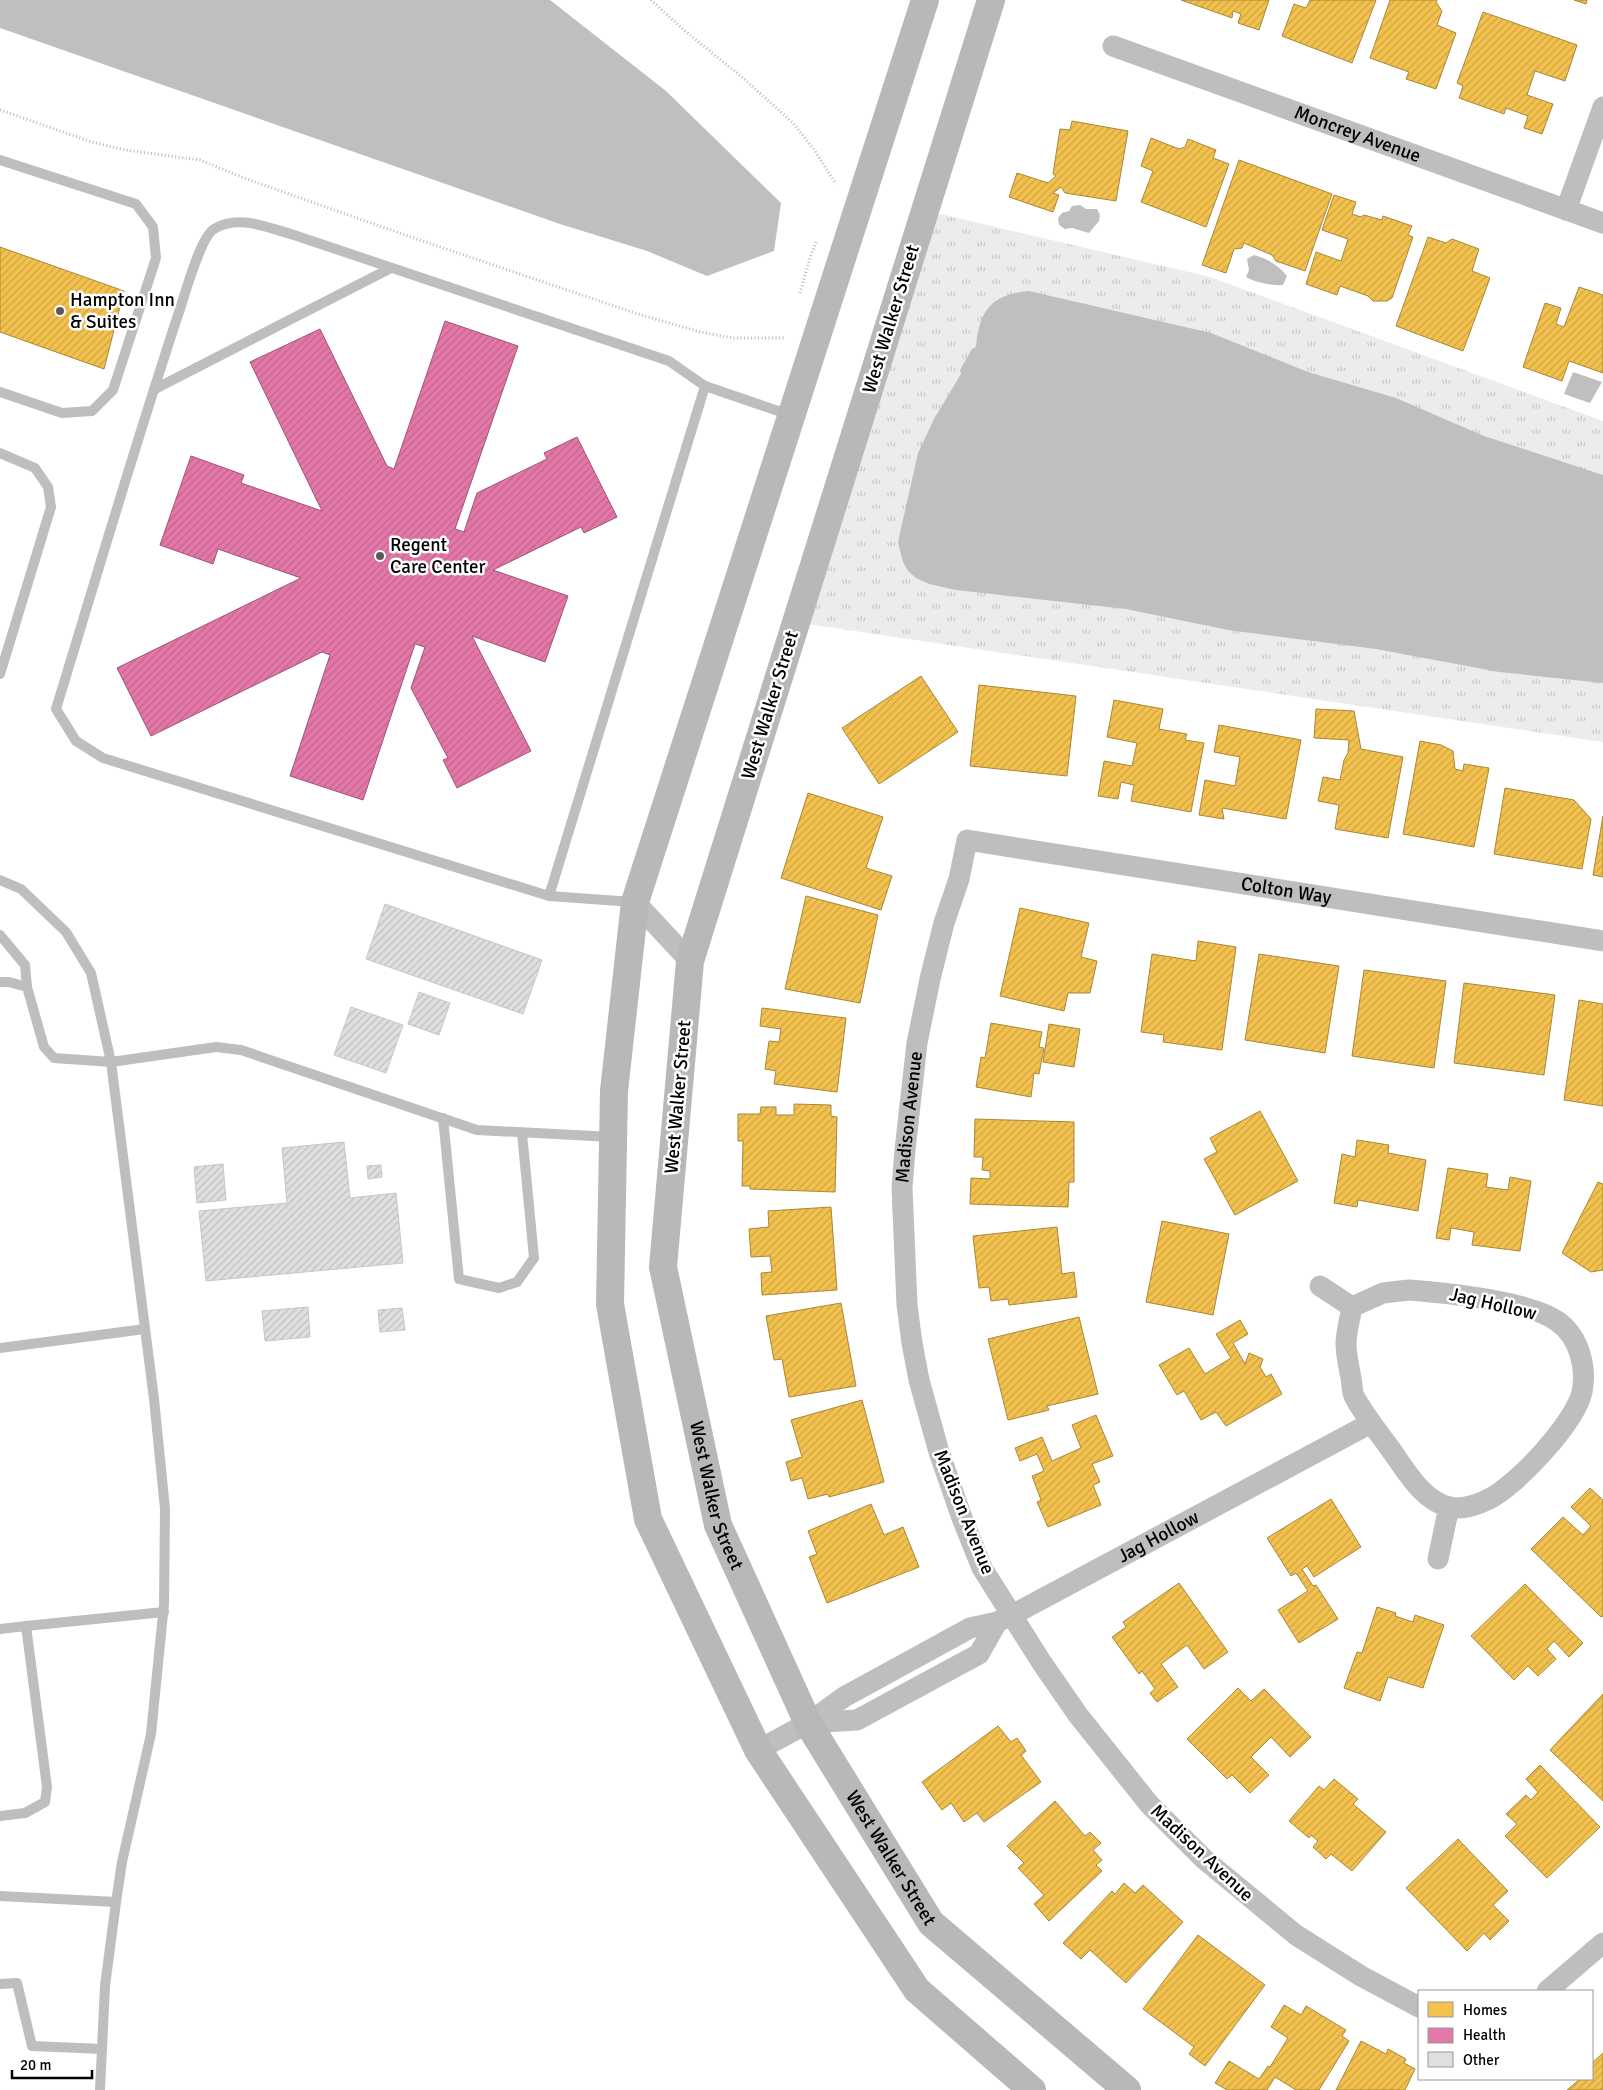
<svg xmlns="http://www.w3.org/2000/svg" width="1603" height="2090" font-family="Signika,sans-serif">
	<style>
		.park { fill: url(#park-tufts) }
		.water { fill: #bfbfbf }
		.homes { fill: url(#homes-hatch); stroke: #a98737 }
		.health { fill: url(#health-hatch); stroke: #9f5376 }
		.building { fill: url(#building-hatch); stroke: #c7c7c7 }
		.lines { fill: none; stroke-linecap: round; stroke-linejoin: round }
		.path { stroke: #b9b9b9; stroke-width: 3; stroke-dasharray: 1 2.5; stroke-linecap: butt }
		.lane { stroke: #bebebe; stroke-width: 10 }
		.street { stroke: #bebebe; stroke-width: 21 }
		.secondary { stroke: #b8b8b8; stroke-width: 28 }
		.poi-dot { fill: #595959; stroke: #fff; stroke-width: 2 }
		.labels { text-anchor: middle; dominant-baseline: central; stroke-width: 5; stroke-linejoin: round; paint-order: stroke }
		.street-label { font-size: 19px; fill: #000; stroke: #fff }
		.poi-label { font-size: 19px; fill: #000; stroke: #fff; text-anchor: start }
	</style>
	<defs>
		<pattern id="park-tufts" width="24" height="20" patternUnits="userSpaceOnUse" patternTransform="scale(1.25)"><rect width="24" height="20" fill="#ececec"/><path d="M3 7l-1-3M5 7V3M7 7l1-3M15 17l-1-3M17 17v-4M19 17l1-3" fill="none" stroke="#c9c9c9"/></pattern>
		<pattern id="homes-hatch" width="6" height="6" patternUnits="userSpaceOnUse" patternTransform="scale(1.25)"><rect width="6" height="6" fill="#f2c14e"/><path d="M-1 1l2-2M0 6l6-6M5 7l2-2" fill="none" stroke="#cea442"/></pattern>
		<pattern id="health-hatch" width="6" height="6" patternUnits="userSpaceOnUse" patternTransform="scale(1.25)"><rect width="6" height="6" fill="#e377a8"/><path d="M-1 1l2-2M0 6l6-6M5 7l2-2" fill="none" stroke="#c1658f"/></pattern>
		<pattern id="building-hatch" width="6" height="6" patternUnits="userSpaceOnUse" patternTransform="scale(1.25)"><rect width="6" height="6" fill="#dfdfdf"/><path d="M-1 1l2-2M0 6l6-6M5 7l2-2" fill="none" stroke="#bebebe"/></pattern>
	</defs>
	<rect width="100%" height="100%" fill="#fff"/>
	<polygon class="park" points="936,213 1210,277 1603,421 1603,742 808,624"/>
	<g class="water">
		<polygon points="0,0 550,0 666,91 781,203 774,251 707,276 647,251 560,224 0,28"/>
		<polygon points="1080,205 1086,209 1097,209 1100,215 1099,221 1089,233 1072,228 1065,229 1059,225 1058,218 1062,213 1069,211 1072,206"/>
		<path d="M1254 255C1268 259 1278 265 1287 276L1283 285C1273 286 1254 282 1246 277L1249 270 1247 259Z"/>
		<path d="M1029 291 1211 333 1308 372 1396 398 1484 436 1603 475V683L1499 672 1376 649 1228 630 1126 609 956 590 929 584 916 578 908 571 903 562 898 542 918 453 934 419 961 374 960 370 972 349 976 347C979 311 991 294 1029 291Z"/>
		<polygon points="1573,372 1602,382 1590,403 1564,394"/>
	</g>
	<g class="homes">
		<polygon points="1181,0 1269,0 1259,30 1238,23 1241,14 1233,11 1232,18"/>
		<polygon points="1310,0 1376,0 1352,63 1282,36 1294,4 1306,8"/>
		<polygon points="1390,0 1437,0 1436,2 1442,11 1437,25 1456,33 1436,89 1406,79 1409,72 1370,58"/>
		<polygon points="1574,0 1587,0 1586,4"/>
		<polygon points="1483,12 1577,45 1565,81 1535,71 1527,95 1553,104 1542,134 1524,128 1528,116 1506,108 1504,114 1459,98 1463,86 1457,83"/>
		<polygon points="1072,121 1128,131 1116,201 1065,193 1061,187 1053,193 1059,195 1053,212 1009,197 1017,173 1048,183 1056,176 1053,174 1060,129 1070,130"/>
		<polygon points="1151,138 1179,149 1185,147 1188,139 1216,150 1213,158 1229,164 1206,227 1141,202 1153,171 1141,166"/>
		<polygon points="1239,160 1332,194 1305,271 1276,261 1272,255 1244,243 1242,248 1234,249 1226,273 1202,265"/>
		<polygon points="1334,195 1356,202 1352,214 1361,217 1364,215 1382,220 1383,216 1412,226 1408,235 1413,237 1392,298 1387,301 1373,301 1368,296 1340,286 1337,295 1306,284 1316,252 1341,261 1348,239 1322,230"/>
		<polygon points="1428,237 1446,243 1452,239 1479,249 1472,271 1490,278 1463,351 1396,326"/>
		<polygon points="0,247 124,291 104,369 0,332"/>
		<polygon points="1579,287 1603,295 1603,373 1569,361 1562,381 1523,367 1545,303 1561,308 1556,324 1564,327"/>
		<polygon points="921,676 958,732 879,784 842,728"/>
		<polygon points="979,685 1076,696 1067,776 970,766"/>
		<polygon points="1114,700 1163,709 1159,729 1187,734 1185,740 1204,743 1191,812 1131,801 1134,785 1121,782 1118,799 1098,796 1104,761 1132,766 1137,743 1107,737"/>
		<polygon points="1316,709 1354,711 1361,749 1403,757 1388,838 1335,829 1339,805 1318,801 1323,777 1340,780 1344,760 1348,753 1349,740 1314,738"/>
		<polygon points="1219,725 1301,740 1286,819 1222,808 1224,819 1199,815 1205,780 1235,786 1240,757 1214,752"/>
		<polygon points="1420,741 1441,745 1453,751 1455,769 1463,771 1464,764 1489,768 1474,847 1403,834"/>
		<polygon points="1505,788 1574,800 1591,819 1582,869 1494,854"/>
		<polygon points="808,793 883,817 866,868 892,876 881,910 781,878"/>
		<polygon points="1603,816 1603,877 1593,875"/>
		<polygon points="806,896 878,915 860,1003 785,989"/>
		<polygon points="1020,908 1089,923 1081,957 1097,961 1090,993 1068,993 1064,1011 1000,996"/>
		<polygon points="1198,941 1236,947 1222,1050 1163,1042 1164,1035 1141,1032 1152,954 1196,961"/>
		<polygon points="1259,954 1339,966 1325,1053 1245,1040"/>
		<polygon points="1364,970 1446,981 1434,1068 1352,1056"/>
		<polygon points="1464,983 1555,995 1544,1075 1454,1063"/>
		<polygon points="1579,1000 1603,1004 1603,1106 1564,1100"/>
		<polygon points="762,1008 846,1018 837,1092 774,1084 776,1071 765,1069 769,1041 779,1042 781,1029 760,1026"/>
		<polygon points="991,1023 1042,1032 1039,1047 1044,1048 1039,1074 1034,1073 1031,1097 976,1087 981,1057 985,1058"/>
		<polygon points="1049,1024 1080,1029 1074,1067 1043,1062"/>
		<polygon points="794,1104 831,1105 831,1116 837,1117 835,1192 750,1189 750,1186 742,1186 743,1141 738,1141 738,1114 760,1114 761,1107 776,1107 776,1115 794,1115"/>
		<polygon points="1260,1111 1298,1181 1235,1215 1204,1159 1217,1152 1210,1138"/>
		<polygon points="975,1119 1074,1122 1074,1182 1069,1182 1068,1207 970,1204 971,1178 990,1179 990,1171 982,1170 983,1157 974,1157"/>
		<polygon points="1357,1140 1389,1145 1388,1153 1426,1160 1418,1211 1358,1200 1357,1207 1334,1203 1342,1154 1355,1157"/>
		<polygon points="1448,1168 1488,1174 1486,1187 1508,1190 1510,1177 1531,1181 1520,1251 1472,1245 1474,1232 1451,1228 1449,1240 1436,1238"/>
		<polygon points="1598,1182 1603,1184 1603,1270 1591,1272 1562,1253"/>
		<polygon points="831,1207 837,1290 762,1295 761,1273 772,1272 770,1256 751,1257 749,1229 769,1227 768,1211"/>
		<polygon points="1162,1221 1229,1234 1213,1315 1146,1302"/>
		<polygon points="1057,1227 1062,1274 1074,1272 1077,1297 1009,1305 1008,1299 991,1301 989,1287 979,1288 973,1236"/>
		<polygon points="841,1303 856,1386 789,1397 782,1359 774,1360 766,1316"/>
		<polygon points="1079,1317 1098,1394 1047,1406 1049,1410 1008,1420 988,1339"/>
		<polygon points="1240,1320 1248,1334 1233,1343 1245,1364 1249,1353 1263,1359 1260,1367 1266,1377 1271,1374 1282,1394 1226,1426 1216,1412 1201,1420 1184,1391 1177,1395 1159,1365 1189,1348 1205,1374 1231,1358 1216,1334"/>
		<polygon points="862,1400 884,1482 829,1497 828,1494 808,1499 802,1478 791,1481 786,1462 802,1457 791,1420"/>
		<polygon points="1096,1415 1113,1456 1092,1464 1100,1482 1093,1485 1101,1505 1048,1527 1037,1502 1041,1500 1032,1476 1044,1471 1037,1454 1020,1461 1015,1448 1042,1437 1052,1461 1081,1448 1072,1425"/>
		<polygon points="1590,1488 1603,1500 1603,1616 1601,1617 1531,1549 1563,1517 1583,1535 1591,1526 1571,1507"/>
		<polygon points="1331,1499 1361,1547 1314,1577 1307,1566 1302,1569 1313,1586 1316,1585 1338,1619 1299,1643 1278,1610 1308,1591 1296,1573 1291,1576 1267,1538"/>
		<polygon points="871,1504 884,1535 903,1527 919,1567 827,1603 809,1557 817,1554 808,1531"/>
		<polygon points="1179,1583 1228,1652 1204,1669 1187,1645 1161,1664 1178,1687 1157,1702 1150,1693 1155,1689 1142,1671 1139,1674 1112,1637 1126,1627 1123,1622"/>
		<polygon points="1525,1584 1583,1643 1569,1657 1554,1641 1547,1649 1556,1659 1538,1676 1528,1666 1514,1680 1471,1636"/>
		<polygon points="1377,1607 1396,1613 1395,1616 1413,1622 1415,1615 1444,1625 1423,1688 1388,1677 1380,1701 1344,1688 1357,1652 1362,1653"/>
		<polygon points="1238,1688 1251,1701 1264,1689 1311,1737 1290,1757 1271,1737 1251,1757 1269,1775 1250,1793 1232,1775 1227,1779 1187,1739"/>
		<polygon points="1603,1694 1603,1801 1550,1750"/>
		<polygon points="998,1726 1011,1742 1017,1738 1026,1751 1021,1755 1041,1782 984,1822 977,1813 964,1822 951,1803 942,1810 922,1782"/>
		<polygon points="1540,1765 1600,1827 1547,1878 1505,1836 1517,1824 1506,1814 1526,1795 1531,1800 1538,1792 1526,1779"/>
		<polygon points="1334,1779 1358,1799 1353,1804 1386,1832 1352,1871 1331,1854 1326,1859 1313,1847 1318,1841 1311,1835 1309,1838 1289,1821 1319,1786 1324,1790"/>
		<polygon points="1055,1801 1085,1836 1090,1832 1101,1843 1093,1850 1102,1860 1096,1865 1102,1871 1049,1921 1034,1904 1044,1895 1018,1868 1024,1863 1007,1846"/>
		<polygon points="1458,1839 1508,1891 1493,1905 1509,1921 1490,1940 1484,1933 1467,1951 1406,1888"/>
		<polygon points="1124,1883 1135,1893 1143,1885 1183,1922 1126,1983 1090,1950 1081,1959 1063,1943 1112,1891 1115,1894"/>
		<polygon points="1198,1935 1265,1985 1205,2066 1189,2054 1194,2047 1143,2009"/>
		<polygon points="1284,2005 1301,2015 1306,2006 1346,2030 1342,2036 1349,2041 1319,2090 1296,2090 1275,2077 1267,2090 1227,2090 1215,2083 1229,2061 1259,2079 1268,2066 1270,2067 1288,2038 1271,2027"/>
		<polygon points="1361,2041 1386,2054 1388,2049 1406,2059 1404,2063 1415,2069 1405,2090 1336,2090"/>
		<polygon points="1603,2053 1603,2090 1567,2090 1580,2079 1592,2079 1592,2063"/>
	</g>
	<polygon class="health" points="445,321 518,346 455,529 464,532 477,493 547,459 544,453 577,437 617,517 584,533 581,527 493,570 568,596 545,662 472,636 531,751 457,788 443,760 448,758 411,688 425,647 415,644 363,800 290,776 330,655 322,652 151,736 117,668 301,578 218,549 213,564 160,545 191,456 244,475 241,483 322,511 250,362 320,329 387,466 394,469"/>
	<g class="building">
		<polygon points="385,904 542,960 523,1014 366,959"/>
		<polygon points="419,992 450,1003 439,1035 408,1024"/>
		<polygon points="351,1007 403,1025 386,1073 334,1055"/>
		<polygon points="344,1142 350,1198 396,1193 403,1263 206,1281 199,1211 287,1203 282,1148"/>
		<polygon points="223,1164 226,1200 197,1203 194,1167"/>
		<polygon points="381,1165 382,1177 368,1179 367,1166"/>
		<polygon points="308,1307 310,1337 265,1341 262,1311"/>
		<polygon points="402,1308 405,1330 380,1332 378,1310"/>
	</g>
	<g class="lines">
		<g class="path">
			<polyline points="651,0 685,31 742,77 792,122 813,148 836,184"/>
			<polyline points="0,110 92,142 125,150 200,160 244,178 408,236 635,313 700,332 733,338 785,338"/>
			<polyline points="800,293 810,258 816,242"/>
		</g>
		<g class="lane">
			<polyline points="0,160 136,204 153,227 156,258 113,390 92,411 62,413 0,392"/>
			<polyline points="155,389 391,268"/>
			<polyline points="0,453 35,468 48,487 51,507 0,674"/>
			<polyline points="0,880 21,889 66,932 91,973 111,1062 154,1399 165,1509 164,1604 151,1734 122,1862 116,1902 105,1986 100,2090"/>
			<polyline points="549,896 705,386"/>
			<path d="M633 902 549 896 103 758 76 741 56 709C96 578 135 445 178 315 184 298 200 237 214 229 239 214 269 228 294 235L669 361 705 386 790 415"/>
			<polyline points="0,935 25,965 27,987"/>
			<polyline points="0,982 9,982 27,987 44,1047 54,1058 111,1062 216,1047 241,1050 477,1130 612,1137"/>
			<polyline points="443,1118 459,1279 499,1288 517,1282 534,1258 522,1133"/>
			<polyline points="0,1348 145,1329"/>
			<polyline points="26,1626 164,1612"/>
			<polyline points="0,1629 26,1626 47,1787 45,1802 25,1813 0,1816"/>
			<polyline points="0,1896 116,1902"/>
			<polyline points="0,1984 17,1983 32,2046 102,2049"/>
		</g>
		<g class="street">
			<path id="s1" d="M1113 46 1603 223"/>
			<polyline points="1566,210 1603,107"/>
			<polyline points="635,902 690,961"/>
			<polyline points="1320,1286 1352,1307"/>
			<path d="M1409 1290C1446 1293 1528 1301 1557 1321 1579 1336 1587 1367 1582 1392 1575 1423 1517 1485 1489 1499 1477 1505 1462 1510 1449 1507 1420 1500 1403 1465 1386 1443 1375 1428 1363 1413 1354 1396 1352 1391 1352 1384 1351 1378 1349 1367 1346 1355 1346 1344 1346 1332 1350 1319 1352 1307L1383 1293Z"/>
			<polyline points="1438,1559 1449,1507"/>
			<polyline points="808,1723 857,1720 979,1654 997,1622"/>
			<path id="s2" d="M758 1750 808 1723 844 1697 970 1628 997 1622 1012 1615 1371 1423"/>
			<polyline points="1547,1991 1603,1943"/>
			<path id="s3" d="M1419 2007 1361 1976 1296 1935 1205 1860 1149 1804 1078 1715 1042 1663 982 1568 962 1518 939 1452 919 1380 912 1343 907 1305 902 1188 905 1150 917 1043 930 979 944 923 959 879 967 840 1603 941"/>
		</g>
		<g class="secondary">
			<polyline points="925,0 635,902 614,1091 610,1304 648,1519 758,1750 917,1990 1032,2090"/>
			<path id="s4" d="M991 0 690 961 663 1267 718 1525 808 1723 931 1923 1127 2090"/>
		</g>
	</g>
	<g class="poi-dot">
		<circle cx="60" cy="311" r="5"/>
		<circle cx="380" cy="556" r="5"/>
	</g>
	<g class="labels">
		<g class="street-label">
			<text stroke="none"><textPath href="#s1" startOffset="260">Moncrey Avenue</textPath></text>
			<text transform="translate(891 319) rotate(-73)">West Walker Street</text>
			<text transform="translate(770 705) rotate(-73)">West Walker Street</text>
			<text stroke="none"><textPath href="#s3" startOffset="1699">Colton Way</textPath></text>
			<text transform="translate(678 1097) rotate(-85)">West Walker Street</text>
			<text stroke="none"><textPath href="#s3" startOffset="1092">Madison Avenue</textPath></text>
			<text transform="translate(1493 1304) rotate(13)">Jag Hollow</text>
			<text stroke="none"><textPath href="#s4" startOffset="1549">West Walker Street</textPath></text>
			<text transform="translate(964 1512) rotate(68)">Madison Avenue</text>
			<text stroke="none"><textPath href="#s2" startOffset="455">Jag Hollow</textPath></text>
			<text transform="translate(1202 1853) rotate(43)">Madison Avenue</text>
			<text stroke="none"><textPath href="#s4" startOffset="1954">West Walker Street</textPath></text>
		</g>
		<g class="poi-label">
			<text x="70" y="300">Hampton Inn<tspan x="70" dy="22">&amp; Suites</tspan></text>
			<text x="390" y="545">Regent<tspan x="390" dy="22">Care Center</tspan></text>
		</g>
	</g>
	<rect x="1418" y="1990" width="175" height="90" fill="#ffffff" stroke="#999999"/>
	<rect x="1428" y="2002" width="25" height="15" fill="#f2c14e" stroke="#999999"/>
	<text x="1463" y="2015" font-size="15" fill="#000000">Homes</text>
	<rect x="1428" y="2028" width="25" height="15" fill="#e377a8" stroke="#999999"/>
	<text x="1463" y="2040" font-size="15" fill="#000000">Health</text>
	<rect x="1428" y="2052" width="25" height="15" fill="#dfdfdf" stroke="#999999"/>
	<text x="1463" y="2065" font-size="15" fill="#000000">Other</text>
	<path d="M12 2070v8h80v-8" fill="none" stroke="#000000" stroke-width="2.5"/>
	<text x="20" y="2070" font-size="15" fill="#000000" stroke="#ffffff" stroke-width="4" paint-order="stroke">20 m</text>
</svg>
